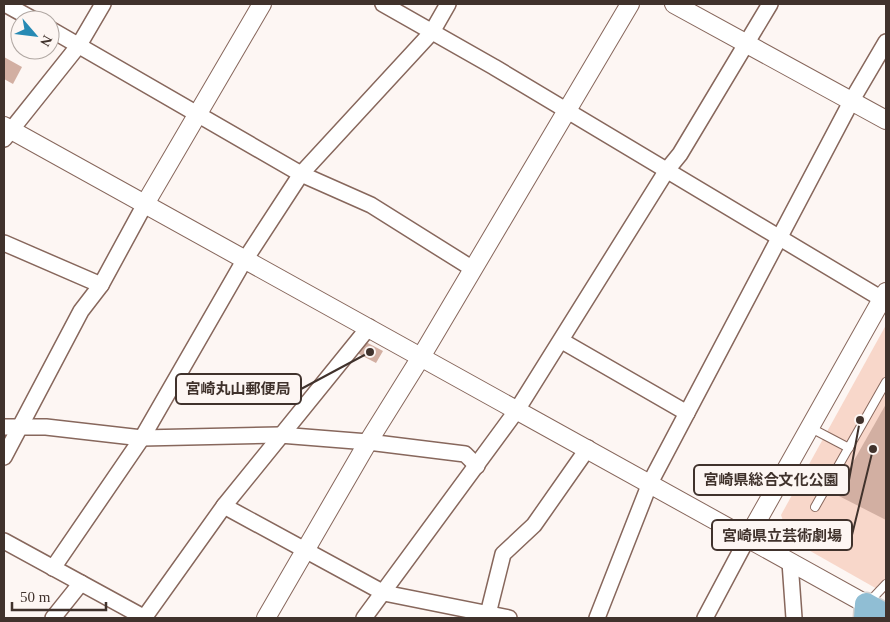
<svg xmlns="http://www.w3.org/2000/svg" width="890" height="622" font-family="'Times New Roman','Noto Sans JP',serif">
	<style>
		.green { fill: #f8d7ca }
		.building { fill: #d2afa2 }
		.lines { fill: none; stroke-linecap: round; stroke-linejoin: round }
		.service-casing { stroke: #87675c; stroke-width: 10 }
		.minor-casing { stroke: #87675c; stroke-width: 18 }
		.tertiary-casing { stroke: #87675c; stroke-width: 20 }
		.primary-casing { stroke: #d5d2d1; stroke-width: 25 }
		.service { stroke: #fff; stroke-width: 8 }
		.minor { stroke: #fff; stroke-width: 15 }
		.tertiary { stroke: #fff; stroke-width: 18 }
		.primary { stroke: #90bed4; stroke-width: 22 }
		.leader { fill: none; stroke: #40322c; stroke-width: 2 }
		.callout-dot { fill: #40322c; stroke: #fdf6f3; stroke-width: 2 }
		.callout { fill: #fdf6f3; stroke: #40322c; stroke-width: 2 }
		.callout-label { font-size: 15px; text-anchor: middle; font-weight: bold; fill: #40322c }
	</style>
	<rect width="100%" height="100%" fill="#fdf6f3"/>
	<polygon class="green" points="886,325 886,594 789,539 781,515"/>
	<g class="building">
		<polygon points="4,57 22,67 13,84 4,79"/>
		<polygon points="364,341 383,351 376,363 357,353"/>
		<polygon points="886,404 886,520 835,494"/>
	</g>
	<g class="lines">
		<g class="service-casing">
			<g id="service">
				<polyline points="809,427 849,448"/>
				<polyline points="815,507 886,382"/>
				<polyline points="868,603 886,584"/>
			</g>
		</g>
		<g class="minor-casing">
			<g id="minor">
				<polyline points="5,4 34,20"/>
				<polyline points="383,4 494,67 882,299"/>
				<polyline points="50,29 301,174 371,205 473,269"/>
				<polyline points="4,139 79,45 103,4"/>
				<polyline points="4,243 101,285"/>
				<polyline points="562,341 687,413"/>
				<polyline points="4,427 46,427 142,438 280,435 368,442 465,454 477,466"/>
				<polyline points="4,457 81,311 101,285 145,204"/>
				<polyline points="224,506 384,593 509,618"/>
				<polyline points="4,541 145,618"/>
				<polyline points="790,562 794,618"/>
				<polyline points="53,568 142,438 241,266 301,174 432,32 448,4"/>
				<polyline points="53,618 81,583"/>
				<polyline points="144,618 224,506 369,327"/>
				<polyline points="364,618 517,410 667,170 680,154 770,4"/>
				<polyline points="487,618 503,554 534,525 588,448"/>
				<polyline points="597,618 650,483 852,100 886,42"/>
				<polyline points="705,618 747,539"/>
			</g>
		</g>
		<g class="tertiary-casing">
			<g id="tertiary">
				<polyline points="674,4 886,120"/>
				<polyline points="4,126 866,604"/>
				<polyline points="145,204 262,4"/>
				<polyline points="747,539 886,292"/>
				<polyline points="266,618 368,442 421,357 630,4"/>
			</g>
		</g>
		<g class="primary-casing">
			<polyline id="primary" points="865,618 866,604 886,615"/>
		</g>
		<use href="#service" class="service"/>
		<use href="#minor" class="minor"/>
		<use href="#tertiary" class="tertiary"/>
		<use href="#primary" class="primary"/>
	</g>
	<path class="leader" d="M370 352L301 389M860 420L849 480M873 449L852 535"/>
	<g class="callout-dot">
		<circle cx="370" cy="352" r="5"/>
		<circle cx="860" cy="420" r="5"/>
		<circle cx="873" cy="449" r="5"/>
	</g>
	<g class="callout">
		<rect x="176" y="374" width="125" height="30" rx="5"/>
		<rect x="694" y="465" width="155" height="30" rx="5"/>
		<rect x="712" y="520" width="140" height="30" rx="5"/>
	</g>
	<g class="callout-label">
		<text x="238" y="394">宮崎丸山郵便局</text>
		<text x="771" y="485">宮崎県総合文化公園</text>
		<text x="782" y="541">宮崎県立芸術劇場</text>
	</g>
	<rect width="890" height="622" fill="none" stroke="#40322c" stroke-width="10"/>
	<g transform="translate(35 35) rotate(118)"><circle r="24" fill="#fdf6f3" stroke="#b1a8a3"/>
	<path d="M0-4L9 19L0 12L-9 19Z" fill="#278ab4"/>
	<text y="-8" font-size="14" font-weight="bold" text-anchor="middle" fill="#40322c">N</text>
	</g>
	<path d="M12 602v8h94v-8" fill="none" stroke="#40322c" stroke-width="2.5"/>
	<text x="20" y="602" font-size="15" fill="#40322c" stroke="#fdf6f3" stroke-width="4" paint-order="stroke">50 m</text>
</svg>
